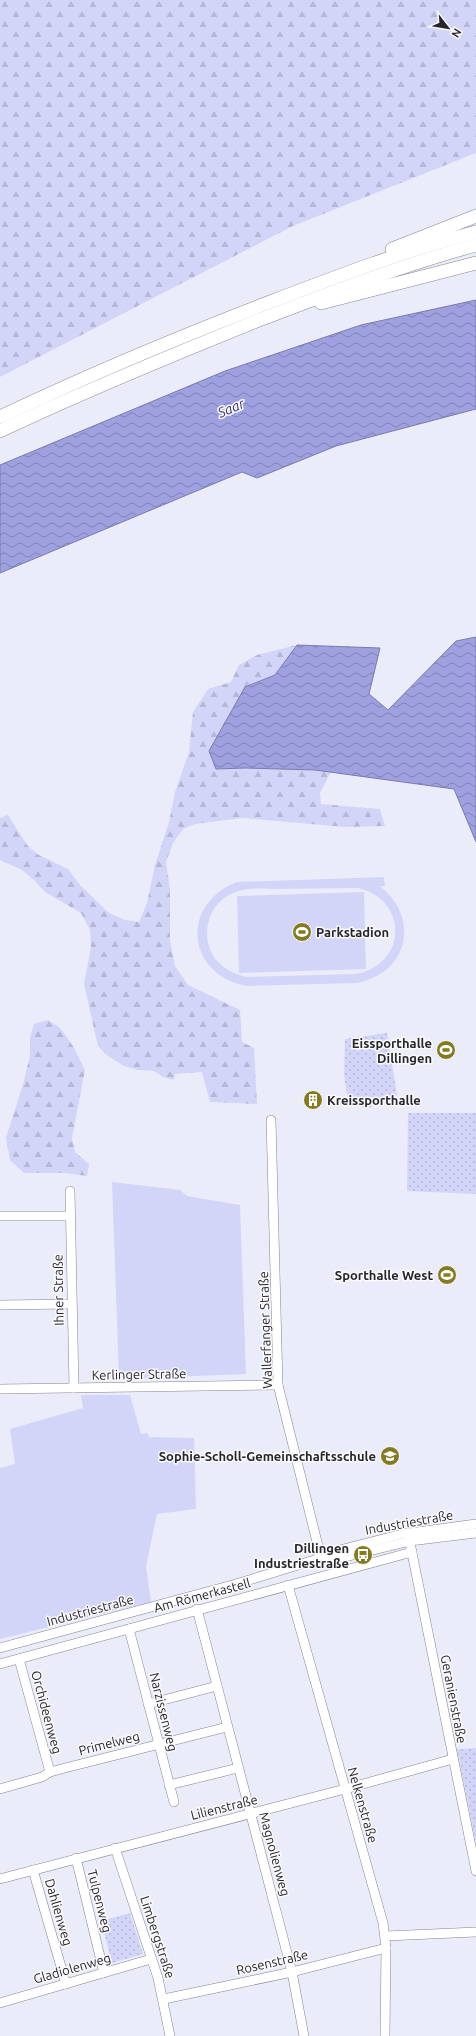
<svg xmlns="http://www.w3.org/2000/svg" width="476" height="2036" font-family="Ubuntu,sans-serif">
	<style>
		.forest { fill: url(#forest-firs) }
		.park { fill: url(#park-dots) }
		.garden { fill: #d3d5f8; fill-rule: evenodd }
		.water { fill: url(#water-waves); stroke: #7b7baa }
		.lines { fill: none; stroke-linecap: round; stroke-linejoin: round }
		.minor-casing { stroke: #838491; stroke-width: 10 }
		.highway-casing { stroke: #838491; stroke-width: 14 }
		.minor { stroke: #fff; stroke-width: 9 }
		.highway { stroke: #fff; stroke-width: 13 }
		.labels { text-anchor: middle; dominant-baseline: central; stroke-width: 3; stroke-linejoin: round; paint-order: stroke }
		.poi-label { font-size: 13px; font-weight: bold; fill: #26262b; stroke: #fafafd; text-anchor: end }
		.street-label { font-size: 13px; fill: #26262b; stroke: #fafafd }
		.water-label { font-size: 14px; font-style: italic; fill: #3b337e; stroke: #fafafd }
	</style>
	<defs>
		<pattern id="forest-firs" width="22" height="20" patternUnits="userSpaceOnUse"><rect width="22" height="20" fill="#d3d5f8"/><path d="M5 1l3.5 6h-7zM16 11l3.5 6h-7z" fill="#b5b7d5"/></pattern>
		<pattern id="park-dots" width="8" height="8" patternUnits="userSpaceOnUse"><rect width="8" height="8" fill="#d3d5f8"/><path d="M2 2h.1M6 6h.1" fill="none" stroke="#b5b7d5" stroke-width="1.8" stroke-linecap="round"/></pattern>
		<pattern id="water-waves" width="16" height="10" patternUnits="userSpaceOnUse"><rect width="16" height="10" fill="#9fa0e0"/><path d="M0 5q4-4 8 0t8 0" fill="none" stroke="#8182b6"/></pattern>
	</defs>
	<rect width="100%" height="100%" fill="#ebecfa"/>
	<g class="forest">
		<polygon points="0,0 476,0 476,153 293,226 0,377"/>
		<path d="M297 645 275 675 245 687 216 769C254 767 293 767 331 772L320 793 321 804 380 809 385 826 345 827 242 818 195 824 183 829 173 843 166 862 170 889V940L175 966 188 985 240 1010 242 1042 254 1048 257 1104 210 1102 202 1072 175 1074 174 1080 163 1077 154 1071 138 1070 124 1066 108 1056 98 1046 84 984 91 947 90 930 81 913 45 892 35 881 22 870 0 860V818L8 815 27 845 37 854 68 869 80 885 109 913 125 920 139 922 147 903 155 865 169 822 175 792 189 752 193 712 208 689 231 682 239 665 257 655Z"/>
		<polygon points="48,1020 60,1028 73,1046 85,1070 72,1138 75,1152 89,1164 87,1176 65,1173 24,1173 10,1160 6,1138 23,1084 30,1056 30,1037 34,1024"/>
	</g>
	<g class="park">
		<polygon points="387,1033 397,1095 369,1108 349,1104 344,1076 345,1039"/>
		<polygon points="408,1113 476,1113 476,1194 407,1191"/>
		<polygon points="476,1748 476,1843 457,1749"/>
		<polygon points="130,1913 143,1954 112,1963 101,1921"/>
	</g>
	<g class="garden">
		<path d="M384 877 385 886H380C421 919 408 973 357 983L246 986C186 974 180 904 237 882ZM358 888C409 900 407 964 356 974L247 977C230 973 214 964 209 946 202 923 215 897 239 891 251 887 266 889 278 889 305 889 332 888 358 888Z"/>
		<polygon points="364,892 366,969 239,973 237,896"/>
		<polygon points="112,1182 180,1190 187,1196 240,1205 246,1374 119,1379"/>
		<polygon points="81,1395 130,1395 141,1434 148,1433 149,1437 194,1438 196,1509 157,1514 146,1566 151,1602 0,1639 0,1468 15,1464 10,1429 83,1408"/>
	</g>
	<g class="water">
		<polygon points="476,300 476,409 336,446 257,478 242,472 0,573 0,465 225,371 361,325"/>
		<polygon points="476,637 476,842 454,789 315,770 245,768 216,769 209,751 245,687 275,675 297,645 380,648 369,694 388,710 456,641"/>
	</g>
	<g class="lines">
		<g class="minor-casing">
			<g id="minor">
				<polyline points="271,1120 278,1385 321,1558"/>
				<polyline points="70,1191 74,1388"/>
				<polyline points="0,1216 70,1216"/>
				<polyline points="0,1305 71,1304"/>
				<polyline points="0,1389 278,1385"/>
				<polyline points="408,1533 476,1871"/>
				<polyline points="324,1557 345,1557 410,1541 476,1533"/>
				<polyline points="288,1585 383,1923 386,1948 385,2036"/>
				<polyline points="197,1609 292,1972 304,2036"/>
				<polyline points="129,1629 174,1802"/>
				<polyline points="0,1648 236,1584 324,1557 332,1552 402,1534 476,1524"/>
				<polyline points="19,1659 50,1772"/>
				<polyline points="0,1664 412,1552"/>
				<polyline points="148,1704 217,1686"/>
				<polyline points="169,1785 238,1768"/>
				<polyline points="0,1789 42,1777 50,1772 65,1768 227,1727"/>
				<polyline points="115,1848 158,1978 170,2036"/>
				<polyline points="76,1858 104,1973"/>
				<polyline points="33,1870 66,1984"/>
				<polyline points="0,1879 345,1789 453,1759"/>
				<polyline points="386,1936 476,1932"/>
				<polyline points="164,1999 292,1972 386,1948"/>
				<polyline points="0,2003 151,1959"/>
			</g>
		</g>
		<g class="highway-casing">
			<g id="highway">
				<polyline points="392,249 476,216"/>
				<polyline points="321,303 476,263"/>
				<path d="M0 417C88 375 179 337 270 302 338 276 406 250 476 232"/>
				<path d="M0 431C84 391 172 355 259 320 330 293 402 265 476 245"/>
			</g>
		</g>
		<use href="#minor" class="minor"/>
		<use href="#highway" class="highway"/>
	</g>
	<defs>
		<g id="stadium-disc" transform="scale(1)"><circle r="9.5" fill="#847a20" stroke="#fafafd"/><path d="M0-5a6.5 5 0 1 0 0 10a6.5 5 0 1 0 0-10ZM-3.5-1.8h7v3.6h-7Z" fill="#fff"/></g>
		<g id="building-disc" transform="scale(1)"><circle r="9.5" fill="#847a20" stroke="#fafafd"/><path d="M-4-6H4V6H1V3H-1V6H-4ZM-2.5-4.3h1.7v1.8h-1.7ZM.8-4.3h1.7v1.8H.8ZM-2.5-1h1.7V.8h-1.7ZM.8-1h1.7V.8H.8Z" fill="#fff"/></g>
		<g id="school-disc" transform="scale(1)"><circle r="9.5" fill="#847a20" stroke="#fafafd"/><path d="M0-5L7-2L0 1L-7-2ZM-4 1L0 2.5L4 1V4Q0 6-4 4Z" fill="#fff"/></g>
		<g id="bus-disc" transform="scale(1)"><circle r="9.5" fill="#847a20" stroke="#fafafd"/><path d="M-5-6H5V4H4V6H2V4H-2V6H-4V4H-5ZM-3.5-4V0h7V-4ZM-3.5 1.2v1.5H-2V1.2ZM2 1.2v1.5H3.5V1.2Z" fill="#fff"/></g>
	</defs>
	<g fill-rule="evenodd">
		<use href="#stadium-disc" x="302" y="932"/>
		<use href="#stadium-disc" x="446" y="1050"/>
		<use href="#building-disc" x="313" y="1100"/>
		<use href="#stadium-disc" x="447" y="1275"/>
		<use href="#school-disc" x="390" y="1456"/>
		<use href="#bus-disc" x="363" y="1555"/>
	</g>
	<g class="labels">
		<g class="poi-label">
			<text x="316" y="932" text-anchor="start">Parkstadion</text>
			<text x="432" y="1043">Eissporthalle<tspan x="432" dy="15">Dillingen</tspan></text>
			<text x="327" y="1100" text-anchor="start">Kreissporthalle</text>
			<text x="433" y="1275">Sporthalle West</text>
			<text x="376" y="1456">Sophie-Scholl-Gemeinschaftsschule</text>
			<text x="349" y="1548">Dillingen<tspan x="349" dy="15">Industriestraße</tspan></text>
		</g>
		<g class="street-label">
			<text transform="translate(58 1290) rotate(-91)">Ihner Straße</text>
			<text transform="translate(265 1330) rotate(-92)">Wallerfanger Straße</text>
			<text transform="translate(139 1374) rotate(-1)">Kerlinger Straße</text>
			<text transform="translate(409 1522) rotate(-10)">Industriestraße</text>
			<text transform="translate(202 1595) rotate(-15)">Am Römerkastell</text>
			<text transform="translate(90 1610) rotate(-15)">Industriestraße</text>
			<text transform="translate(454 1699) rotate(79)">Geranienstraße</text>
			<text transform="translate(47 1712) rotate(75)">Orchideenweg</text>
			<text transform="translate(164 1712) rotate(76)">Narzissenweg</text>
			<text transform="translate(109 1743) rotate(-14)">Primelweg</text>
			<text transform="translate(363 1805) rotate(74)">Nelkenstraße</text>
			<text transform="translate(224 1807) rotate(-14)">Lilienstraße</text>
			<text transform="translate(275 1854) rotate(75)">Magnolienweg</text>
			<text transform="translate(100 1901) rotate(76)">Tulpenweg</text>
			<text transform="translate(59 1912) rotate(74)">Dahlienweg</text>
			<text transform="translate(158 1937) rotate(72)">Limbergstraße</text>
			<text transform="translate(272 1962) rotate(-13)">Rosenstraße</text>
			<text transform="translate(72 1968) rotate(-16)">Gladiolenweg</text>
		</g>
		<g class="water-label">
			<text transform="translate(231 408) rotate(-23)">Saar</text>
		</g>
	</g>
	<g transform="translate(448 28) rotate(121)" stroke="#fafafd" stroke-width="3" paint-order="stroke">
	<path d="M0-3L7 15L0 10L-7 15Z" fill="#26262b"/>
	<text y="-6" font-size="11" font-weight="bold" text-anchor="middle" fill="#26262b">N</text>
	</g>
</svg>
